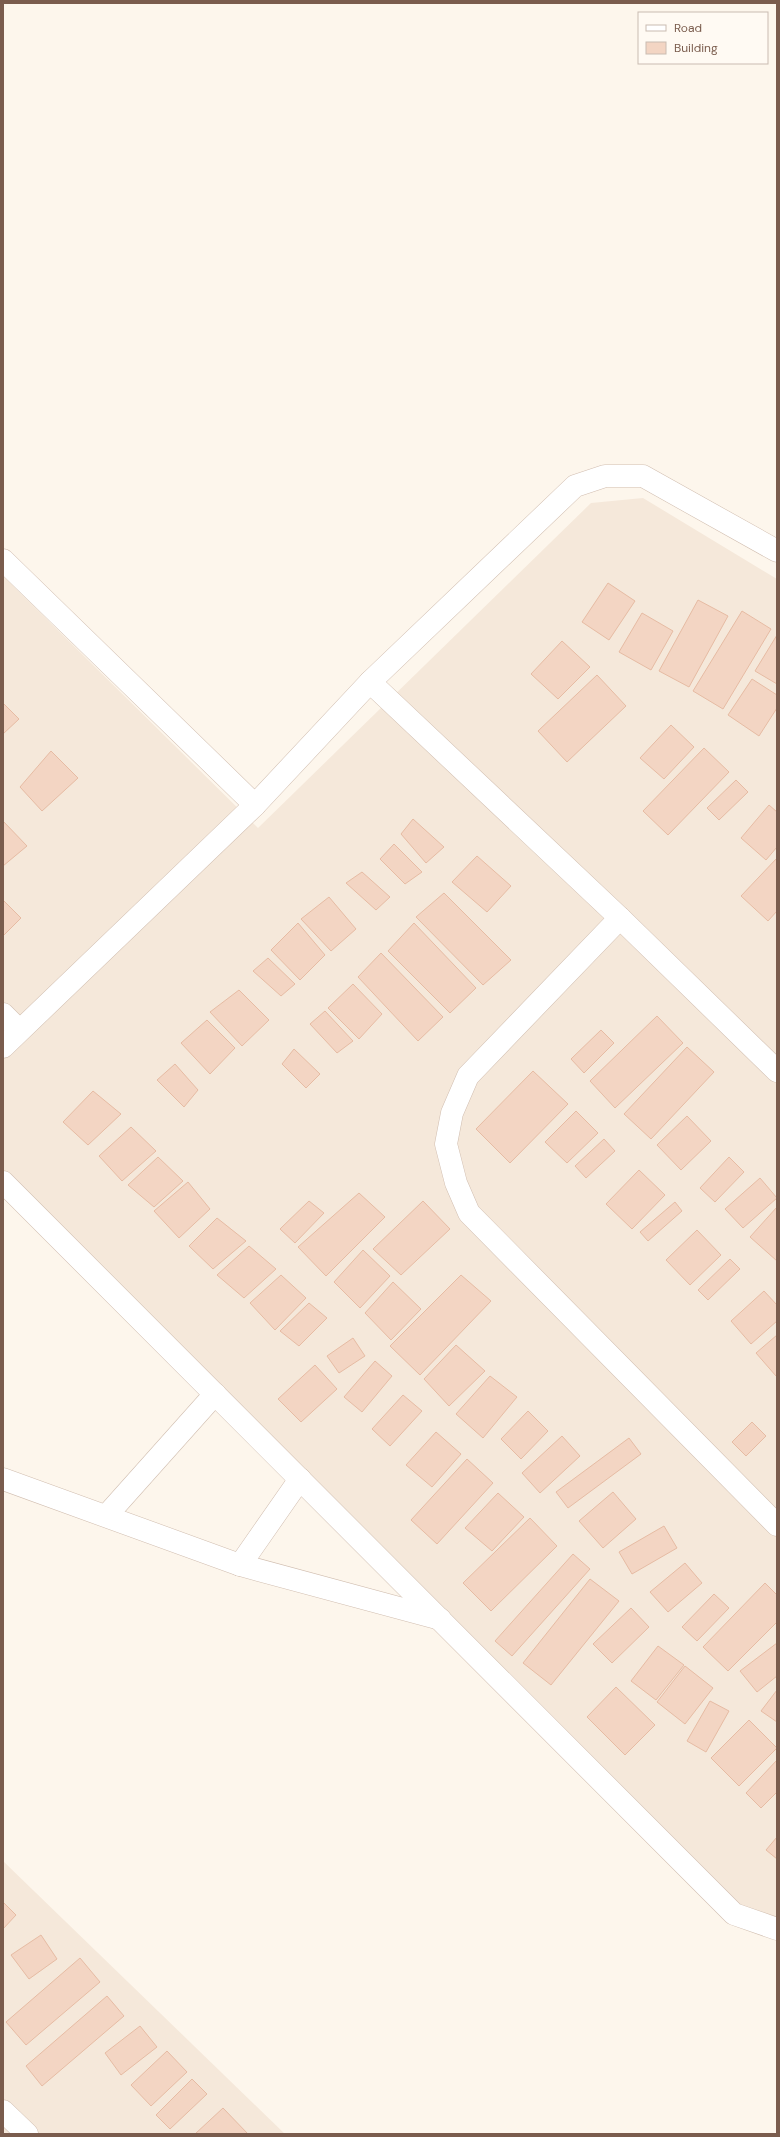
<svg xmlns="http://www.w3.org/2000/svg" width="780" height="2137" font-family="'DM Sans',sans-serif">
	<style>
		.residential { fill: #f5e8da }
		.building { fill: #f3d5c3; stroke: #e6bba3 }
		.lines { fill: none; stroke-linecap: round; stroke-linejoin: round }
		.street-casing { stroke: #d1beb0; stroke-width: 23 }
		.street { stroke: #fff; stroke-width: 22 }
	</style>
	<rect width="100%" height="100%" fill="#fdf6ec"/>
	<g class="residential">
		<polygon points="643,498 777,579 777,1918 739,1907 3,1171 3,576 258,828 591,503"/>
		<polygon points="3,1861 285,2134 3,2134"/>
	</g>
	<g class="building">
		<polygon points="608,583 635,601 609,640 582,622"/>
		<polygon points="698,600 728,616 689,687 659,671"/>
		<polygon points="742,611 771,629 723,709 693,691"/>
		<polygon points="642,613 673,631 651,670 619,652"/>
		<polygon points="777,635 777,684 755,671"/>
		<polygon points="562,641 590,667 558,699 531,674"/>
		<polygon points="597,675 626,706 567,762 538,731"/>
		<polygon points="752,679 777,695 777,708 759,736 728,715"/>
		<polygon points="3,703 19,719 3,734"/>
		<polygon points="671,725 694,747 664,779 640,758"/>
		<polygon points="704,748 729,772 668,835 643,811"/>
		<polygon points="51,751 78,778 42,811 20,787"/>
		<polygon points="736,780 748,792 719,820 707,808"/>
		<polygon points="769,805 777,812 777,847 766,860 741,838"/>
		<polygon points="413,819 444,847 426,863 401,834"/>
		<polygon points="3,821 27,846 3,866"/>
		<polygon points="394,844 422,872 405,884 380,859"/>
		<polygon points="477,856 511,886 487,912 452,882"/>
		<polygon points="777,858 777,911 768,921 741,896"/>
		<polygon points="362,872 390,897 376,910 346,883"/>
		<polygon points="444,893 511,960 483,985 416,917"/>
		<polygon points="329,897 356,929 331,951 301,919"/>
		<polygon points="3,900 21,918 3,936"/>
		<polygon points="298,923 325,955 300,980 271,950"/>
		<polygon points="414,923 476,988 450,1013 388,951"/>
		<polygon points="381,953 443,1017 418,1041 358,977"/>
		<polygon points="268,958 295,984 281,996 253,971"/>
		<polygon points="353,984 382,1014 359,1039 328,1008"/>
		<polygon points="239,990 269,1020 242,1046 210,1012"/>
		<polygon points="325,1011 353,1041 337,1053 310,1024"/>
		<polygon points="657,1016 683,1043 615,1108 590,1081"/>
		<polygon points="207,1020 235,1048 210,1074 181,1043"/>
		<polygon points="601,1030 614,1043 584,1073 571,1059"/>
		<polygon points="687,1047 714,1072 651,1139 624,1114"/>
		<polygon points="294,1049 320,1074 306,1088 282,1064"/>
		<polygon points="175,1064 198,1090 184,1107 157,1080"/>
		<polygon points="533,1071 568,1104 510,1163 476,1129"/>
		<polygon points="93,1091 121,1114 88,1145 63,1122"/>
		<polygon points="576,1111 598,1133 567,1163 545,1142"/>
		<polygon points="687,1116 711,1141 681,1170 657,1145"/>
		<polygon points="131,1127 156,1151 122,1181 99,1156"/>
		<polygon points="604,1139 615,1151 586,1178 575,1166"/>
		<polygon points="158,1157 183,1181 154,1207 128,1185"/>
		<polygon points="729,1157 744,1172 715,1202 700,1188"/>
		<polygon points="639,1170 665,1195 632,1229 606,1204"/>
		<polygon points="760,1178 777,1198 743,1228 725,1209"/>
		<polygon points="188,1182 210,1209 179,1238 154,1211"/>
		<polygon points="359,1193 385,1217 326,1276 298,1247"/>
		<polygon points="309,1201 324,1213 295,1243 280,1229"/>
		<polygon points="423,1201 450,1229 401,1275 373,1249"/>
		<polygon points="675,1202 682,1211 648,1241 640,1232"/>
		<polygon points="777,1207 777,1261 750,1237"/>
		<polygon points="217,1218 246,1241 213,1269 189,1246"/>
		<polygon points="697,1230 721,1255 690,1285 666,1260"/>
		<polygon points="249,1246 276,1269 244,1298 217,1275"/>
		<polygon points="363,1250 390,1276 360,1308 334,1282"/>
		<polygon points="730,1259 740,1269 708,1300 698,1290"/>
		<polygon points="281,1275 306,1298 275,1330 250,1303"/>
		<polygon points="461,1275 491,1301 420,1375 390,1346"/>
		<polygon points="393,1282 421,1309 391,1340 365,1313"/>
		<polygon points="764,1291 777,1305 777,1321 751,1344 731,1321"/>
		<polygon points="309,1303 327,1318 299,1346 280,1331"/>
		<polygon points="777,1335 777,1375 776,1376 756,1353"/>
		<polygon points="353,1338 365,1356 339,1373 327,1356"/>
		<polygon points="456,1345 485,1371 449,1406 424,1379"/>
		<polygon points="375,1361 392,1376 362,1412 344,1397"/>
		<polygon points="315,1365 337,1389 301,1422 278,1399"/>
		<polygon points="490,1376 517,1397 483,1438 456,1414"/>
		<polygon points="403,1395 422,1411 390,1446 372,1429"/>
		<polygon points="528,1411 548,1431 521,1459 501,1439"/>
		<polygon points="752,1422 766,1436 746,1456 732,1442"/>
		<polygon points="436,1432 461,1454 432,1487 406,1465"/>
		<polygon points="562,1436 580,1456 540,1493 522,1473"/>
		<polygon points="629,1438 641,1454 568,1508 556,1492"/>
		<polygon points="467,1459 493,1483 437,1544 411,1520"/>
		<polygon points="613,1492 636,1519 603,1548 579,1521"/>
		<polygon points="498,1493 524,1517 492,1551 465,1528"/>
		<polygon points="530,1518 557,1546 491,1611 463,1583"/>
		<polygon points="664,1526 677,1548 632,1574 619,1552"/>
		<polygon points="573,1554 590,1569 512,1656 495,1641"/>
		<polygon points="685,1563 702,1583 668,1612 650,1592"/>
		<polygon points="590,1579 619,1601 551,1685 523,1663"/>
		<polygon points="765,1583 777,1595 777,1622 728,1671 703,1647"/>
		<polygon points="714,1594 729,1608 697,1641 682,1627"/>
		<polygon points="631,1608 649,1627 612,1663 593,1644"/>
		<polygon points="777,1643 777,1676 757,1692 740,1671"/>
		<polygon points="658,1646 684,1665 656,1700 631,1681"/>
		<polygon points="685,1666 713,1688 685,1724 657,1702"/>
		<polygon points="616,1687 655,1725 625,1755 587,1717"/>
		<polygon points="777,1690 777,1722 761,1711"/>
		<polygon points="710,1701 729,1711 706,1752 687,1741"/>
		<polygon points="749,1720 777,1748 739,1786 711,1758"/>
		<polygon points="777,1760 777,1792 761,1808 746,1793"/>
		<polygon points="777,1837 777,1859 766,1850"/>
		<polygon points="3,1902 16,1915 3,1929"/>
		<polygon points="41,1935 57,1959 29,1979 11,1955"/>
		<polygon points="80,1958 100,1982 26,2045 6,2022"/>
		<polygon points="107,1996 124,2016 42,2086 26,2066"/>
		<polygon points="140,2026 157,2047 121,2075 105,2053"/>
		<polygon points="167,2051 187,2072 151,2106 131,2085"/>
		<polygon points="192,2079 207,2094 170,2129 156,2115"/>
		<polygon points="223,2108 248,2134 195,2134"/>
	</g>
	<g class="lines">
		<g class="street-casing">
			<g id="street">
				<polyline points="3,560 255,805"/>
				<polyline points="370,682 620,918 777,1071"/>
				<polyline points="620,918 468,1076 452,1113 446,1144 456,1183 469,1213 777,1525"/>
				<polyline points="3,1014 19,1030"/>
				<polyline points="3,1047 255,805 370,682 575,486 605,476 643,476 777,551"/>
				<polyline points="3,1182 734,1914 777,1929"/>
				<polyline points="3,1479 240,1565 440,1619"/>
				<polyline points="107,1515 215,1394"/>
				<polyline points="240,1565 300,1479"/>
				<polyline points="3,2111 27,2134"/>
			</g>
		</g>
		<use href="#street" class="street"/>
	</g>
	<rect width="780" height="2137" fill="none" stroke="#7a5c4d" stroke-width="8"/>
	<rect x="638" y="12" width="130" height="52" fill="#fffaf3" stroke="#cabbb1"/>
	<rect x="646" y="25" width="20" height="6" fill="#ffffff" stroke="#cabbb1"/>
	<text x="674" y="32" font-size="12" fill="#7a5c4d">Road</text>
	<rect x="646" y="42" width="20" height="12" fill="#f3d5c3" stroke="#cabbb1"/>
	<text x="674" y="52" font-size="12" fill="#7a5c4d">Building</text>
</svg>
